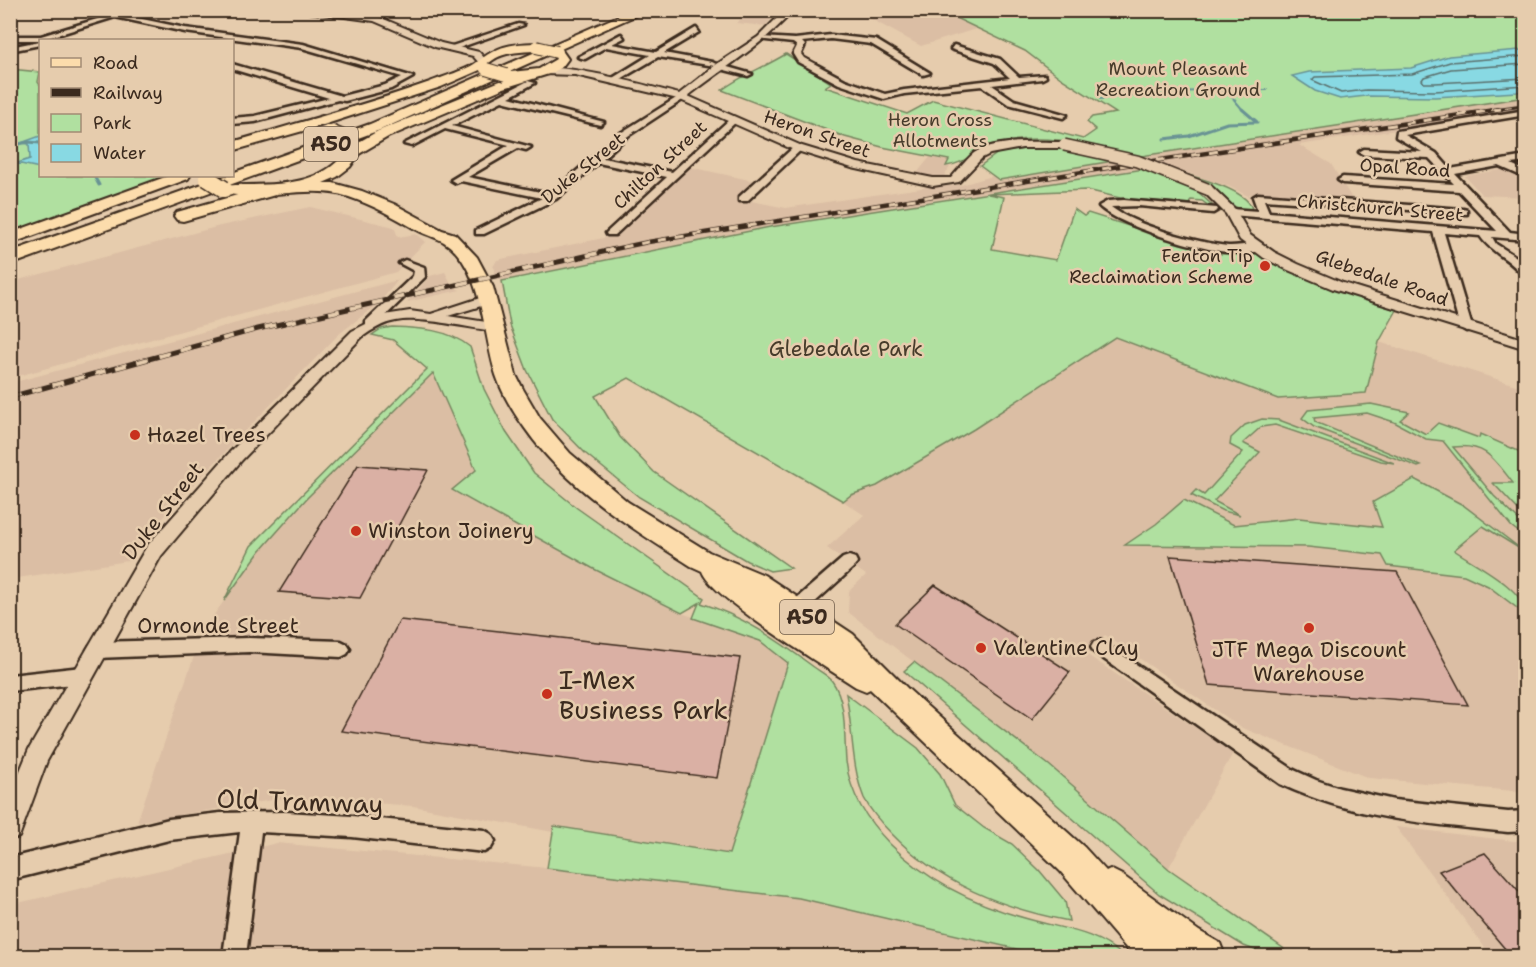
<svg xmlns="http://www.w3.org/2000/svg" width="1536" height="967" font-family="'Shantell Sans',sans-serif">
	<style>
		.built { fill: #dbbea4 }
		.green { fill: #b0e0a0; stroke: #76855f; stroke-width: 1.5 }
		.water { fill: #88d9e3; stroke: #699394; stroke-width: 1.5 }
		.lines { fill: none; stroke-linecap: round; stroke-linejoin: round }
		.shore { stroke: #5a706d; stroke-width: 1.5 }
		.stream-far1 { stroke: #699394; stroke-width: 2 }
		.stream { stroke: #699394; stroke-width: 3 }
		.building { fill: #dab0a4; stroke: #3b2a1e; stroke-width: 1.5 }
		.minor-casing { stroke: #3b2a1e; stroke-width: 5 }
		.tertiary-casing { stroke: #3b2a1e; stroke-width: 4 }
		.primary-casing { stroke: #3b2a1e; stroke-width: 4 }
		.trunk-casing { stroke: #3b2a1e; stroke-width: 4 }
		.minor { fill: #e6ccad; fill-rule: evenodd }
		.tertiary { fill: #e6ccad; fill-rule: evenodd }
		.primary { fill: #fcdcac; fill-rule: evenodd }
		.trunk { fill: #fcdcac; fill-rule: evenodd }
		.rail-far2-casing { stroke: #3b2a1e; stroke-width: 4 }
		.rail-far1-casing { stroke: #3b2a1e; stroke-width: 4.5 }
		.rail-casing { stroke: #3b2a1e; stroke-width: 5 }
		.rail-far2 { stroke: #e6ccad; stroke-width: 2; stroke-dasharray: 7; stroke-linecap: butt }
		.rail-far1 { stroke: #e6ccad; stroke-width: 3; stroke-dasharray: 9; stroke-linecap: butt }
		.rail { stroke: #e6ccad; stroke-width: 4; stroke-dasharray: 11; stroke-linecap: butt }
		.tertiary-bridge-casing { stroke: #3b2a1e; stroke-width: 14; stroke-linecap: butt }
		.primary-bridge-far1-casing { stroke: #3b2a1e; stroke-width: 14; stroke-linecap: butt }
		.primary-bridge-casing { stroke: #3b2a1e; stroke-width: 19; stroke-linecap: butt }
		.tertiary-bridge { stroke: #e6ccad; stroke-width: 11 }
		.primary-bridge-far1 { stroke: #fcdcac; stroke-width: 12 }
		.primary-bridge { stroke: #fcdcac; stroke-width: 16 }
		.poi-dot { fill: #c8321e; stroke: #e6ccad; stroke-width: 2 }
		.labels { text-anchor: middle; dominant-baseline: central; stroke-width: 5; stroke-linejoin: round; paint-order: stroke }
		.far-park-label { font-size: 18px; fill: #473c2b; stroke: #e6ccad }
		.far-street-label { font-size: 18px; fill: #3b2a1e; stroke: #e6ccad }
		.far-poi-label { font-size: 18px; fill: #3b2a1e; stroke: #e6ccad; text-anchor: end }
		.shield { fill: #e6ccad; stroke: #6e5b49; stroke-width: 1.5 }
		.shield-label { font-size: 20px; font-weight: bold; fill: #3b2a1e }
		.park-label { font-size: 21px; fill: #473c2b; stroke: #e6ccad }
		.poi-label { font-size: 21px; fill: #3b2a1e; stroke: #e6ccad; text-anchor: start }
		.street-label { font-size: 21px; fill: #3b2a1e; stroke: #e6ccad }
		.near-poi-label { font-size: 26px; fill: #3b2a1e; stroke: #e6ccad; text-anchor: start }
		.near-street-label { font-size: 26px; fill: #3b2a1e; stroke: #e6ccad }
	</style>
	<rect width="100%" height="100%" fill="#e6ccad"/>
	<filter id="ink" filterUnits="userSpaceOnUse"><feTurbulence type="fractalNoise" baseFrequency=".0167" numOctaves="2"/><feDisplacementMap in="SourceGraphic" scale="12" xChannelSelector="R" yChannelSelector="G"/><feConvolveMatrix kernelMatrix="1 2 1 2 8 2 1 2 1" color-interpolation-filters="sRGB"/></filter>
	<g filter="url(#ink)">
		<g class="built">
			<polygon points="703,10 778,10 778,11 765,26 736,23 742,18 700,12"/>
			<polygon points="856,11 942,11 979,28 921,46"/>
			<polygon points="1525,97 1525,110 1299,145 1331,164 1354,202 1249,194 1250,197 1228,186 1135,157"/>
			<polygon points="1032,148 1053,148 1144,169 926,202 678,245 502,281 497,278 493,267 497,260 613,236 690,167 754,181 737,198 786,208 928,187 961,185 993,176 980,166 998,153"/>
			<polygon points="930,157 950,161 947,166 950,167 943,178 917,173"/>
			<polygon points="1505,169 1525,179 1525,197 1482,195 1465,176"/>
			<polygon points="310,207 394,227 398,237 416,234 425,242 396,272 11,378 11,282 220,226"/>
			<polygon points="445,272 453,287 460,290 407,302 430,276"/>
			<polygon points="398,280 380,302 339,334 173,506 128,561 11,579 11,383"/>
			<polygon points="1115,337 1278,399 1366,393 1379,342 1525,388 1525,792 1369,778 1240,727 1105,635 1086,654 1233,753 1168,869 1049,765 848,612 849,591 866,575 827,548 864,515 843,501 851,495 877,486 974,429"/>
			<polygon points="433,373 476,471 452,490 592,568 682,613 760,641 788,663 729,854 554,826 553,832 413,806 337,800 279,799 137,822 203,630 260,551 307,498"/>
			<polygon points="1396,827 1514,841 1525,840 1525,956 1491,956"/>
			<polygon points="277,843 547,868 799,898 1046,956 11,956 11,926 18,903"/>
		</g>
		<g class="green">
			<path d="M1516 10 1514 11 1525 15V97L1135 157C1092 143 1041 132 997 144 978 149 965 164 946 166L949 160 882 147 845 137 722 90C742 75 765 67 786 54L831 83 825 87 907 114 933 100 1083 139 1096 130 1087 122 1092 117 1116 113 1062 79 1025 51 941 11Z"/>
			<polygon points="10,69 40,72 38,82 40,85 40,176 168,176 11,233"/>
			<polygon points="1032,148 1074,150 1113,161 999,180 980,166 998,153"/>
			<polygon points="1144,169 1196,190 1212,205 1209,206 1202,201 1191,200 1189,204 1120,198 1087,190 988,194 1004,197 992,249 1056,260 1074,209 1084,216 1088,213 1217,254 1256,253 1329,288 1397,310 1379,342 1366,393 1278,399 1115,337 974,429 877,486 851,495 843,501 629,378 595,396 620,437 654,472 791,568 770,571 747,561 639,497 586,454 552,419 527,370 510,325 502,281 770,227"/>
			<path d="M1169 170C1188 175 1247 188 1252 209L1247 210 1235 207 1214 189Z"/>
			<path d="M392 327C420 328 448 329 470 347L484 389 506 432 534 473 577 508 704 598 701 603C742 616 776 639 811 665 817 670 828 675 832 681 847 701 844 738 846 761 850 795 867 820 890 844 928 882 976 905 1028 919 1062 929 1096 931 1123 956H1046L799 898 547 868 554 826 729 854 788 663 760 641 693 618 699 603 682 613 592 568 452 490 476 470 433 373 307 498 260 551 224 601 251 546 427 369 393 340 372 335 381 329Z"/>
			<path d="M1371 404 1409 412 1400 420 1426 434 1438 423 1479 438 1480 434 1525 454V517L1493 483H1513C1494 459 1486 443 1453 447L1494 496 1525 526V537L1511 526 1443 441 1426 439 1394 422 1367 413 1314 418 1315 422 1421 466 1418 467 1314 427 1302 418 1308 410Z"/>
			<polygon points="1262,419 1279,420 1394,463 1381,461 1275,425 1261,427 1243,443 1260,452 1214,501 1240,515 1223,511 1191,495 1196,490 1204,495 1243,452 1230,445 1231,438 1245,425"/>
			<path d="M1414 479 1463 505 1525 552 1483 526 1454 550C1474 564 1526 589 1525 614L1488 586 1464 575 1388 566 1382 555 1308 547 1125 545 1156 524 1184 500 1234 525 1299 518 1382 527 1373 502Z"/>
			<polygon points="914,662 1049,765 1169,869 1283,948 1288,956 1270,956 1244,946 1159,894 904,671"/>
			<path d="M846 694 918 748 940 774 955 805 984 828 1012 844 1039 870 1065 901 1069 921C1002 908 940 884 892 834 882 824 870 810 864 798 851 766 853 728 846 694Z"/>
		</g>
		<g class="water">
			<polygon points="1520,50 1525,51 1525,91 1517,92 1435,97 1366,96 1340,99 1315,91 1292,76 1309,72 1411,68 1449,56"/>
			<polygon points="40,136 40,168 21,164 11,165 30,159 29,144 21,143"/>
		</g>
		<g class="lines">
			<g class="shore">
				<polyline points="1526,56 1450,62 1412,74 1315,77 1312,80 1341,93 1366,90 1435,91 1526,85"/>
				<polyline points="1526,64 1451,69 1424,77 1422,80 1424,83 1435,83 1526,78"/>
			</g>
			<g class="stream-far1">
				<polyline points="1226,90 1243,110"/>
				<polyline points="1100,99 1156,92 1267,90"/>
			</g>
			<g class="stream">
				<polyline points="1164,139 1189,136 1227,123 1257,122 1242,109"/>
				<polyline points="10,146 28,142 40,143"/>
				<polyline points="94,176 99,185"/>
			</g>
		</g>
		<g class="building">
			<polygon points="358,465 428,470 360,598 279,592"/>
			<polygon points="1170,556 1397,572 1468,705 1209,685"/>
			<polygon points="935,585 1070,672 1032,719 895,624"/>
			<polygon points="400,620 740,658 717,778 341,731"/>
			<polygon points="1485,853 1526,899 1526,957 1512,957 1439,871"/>
		</g>
		<g class="lines">
			<g class="minor-casing">
				<g id="minor">
					<polygon points="127,10 127,13 123,15 185,28 303,44 413,77 391,89 345,101 338,100 255,122 232,124 232,118 255,116 329,98 232,69 232,64 342,96 385,85 402,77 302,48 185,32 115,17 41,40 10,40 10,36 41,36"/>
					<polygon points="385,10 396,10 369,20 366,18"/>
					<polygon points="518,24 524,25 453,50 446,48"/>
					<polygon points="696,28 699,32 664,53 712,62 716,64 715,66 658,57 614,83 611,83 611,79 650,55 606,47 585,59 578,57 621,34 624,38 612,44 656,52"/>
					<polygon points="831,35 876,40 930,73 923,75 871,44 831,39 802,42 805,45 801,54 804,58 845,80 885,94 904,90 1010,78 994,63 951,49 954,45 1000,59 1019,77 1045,75 1046,77 1042,79 992,85 1014,100 1067,115 1063,118 1008,104 982,86 904,94 884,99 839,84 798,62 793,54 797,46 793,43 757,39 761,37 795,39"/>
					<polygon points="40,41 40,45 10,51 10,47"/>
					<polygon points="717,64 752,74 748,76 717,68"/>
					<polygon points="528,81 535,83 509,97 604,122 600,125 502,101 452,126 531,147 526,150 518,148 468,177 550,194 622,132 681,95 685,97 684,99 628,136 603,158 672,172 730,119 737,121 615,235 607,235 606,233 667,177 598,163 556,199 484,234 476,234 476,230 542,198 461,181 456,183 451,180 509,145 445,129 412,146 404,144"/>
					<path d="M1526 110V115L1405 135 1436 153 1450 169 1526 156V162L1511 164 1526 171V178L1499 166 1455 174 1510 232 1526 234V240L1492 237 1496 244 1523 261 1526 264V276L1522 275C1511 259 1491 253 1480 236L1444 233 1472 327 1470 330 1466 331 1460 327 1433 232 1231 215 1226 212 1231 209 1258 211 1253 197 1258 194 1463 209 1467 210V214L1264 200 1269 212 1497 231 1459 191 1343 183 1338 180 1343 177 1454 184 1429 158 1364 155 1359 152 1364 149 1422 152 1396 137 1397 131Z"/>
					<polygon points="795,146 803,148 747,201 739,201 739,197"/>
					<path d="M1124 200 1217 208 1218 210 1213 213 1139 206 1111 207C1133 225 1199 243 1228 246 1239 247 1256 241 1264 248 1242 267 1118 227 1099 206L1108 201Z"/>
					<polygon points="405,260 424,267 425,277 374,327 366,327 366,321 413,276 414,271 399,263"/>
					<polygon points="849,556 855,558 857,562 855,566 802,614 796,616 790,614 787,609 790,604 843,558"/>
					<polygon points="249,638 341,641 347,644 350,649 347,654 341,657 249,652 96,658 90,655 87,650 90,645 96,642"/>
					<path d="M1100 640 1294 770 1316 780 1340 788 1394 800 1508 812 1526 811V831L1508 832C1426 824 1356 819 1280 784L1094 652 1091 647 1094 642Z"/>
					<polygon points="82,667 88,669 91,675 88,681 82,683 10,691 10,675"/>
					<polygon points="286,812 352,816 484,830 491,834 495,841 491,848 484,852 352,837 261,832 246,956 223,956 240,832 169,840 10,880 10,858 169,819 220,813"/>
				</g>
			</g>
			<g class="tertiary-casing">
				<g id="tertiary">
					<polygon points="294,10 324,10 379,17 441,43 479,52 488,62 480,64 473,56 435,47 374,21"/>
					<path d="M785 10H794C763 45 724 68 688 96L802 146 858 163 933 178H951C958 170 966 160 974 153 994 139 1040 142 1064 142L1069 145 1064 148H1022L990 154 982 158 959 182 933 186 852 168 794 150 678 99 575 75 543 74 538 71C555 59 655 88 679 94L717 64 758 37Z"/>
					<polygon points="1207,185 1211,186 1235,209 1250,235 1274,252 1298,264 1343,283 1526,340 1526,349 1333,289 1288,270 1264,258 1240,240 1226,214 1201,189"/>
					<path d="M486 296 493 300 491 303 448 316 499 324 501 327 499 330 494 331C467 328 421 316 396 321 383 323 372 330 362 337L242 460 161 556 47 761 19 837 10 840V795L29 749 147 546 230 452 352 331 384 315 410 311 431 314Z"/>
				</g>
			</g>
			<g class="primary-casing">
				<g id="primary">
					<path d="M536 43 540 44V50C522 53 505 50 489 63L492 69 490 72 486 73 480 70 441 87 317 127 232 151V142C298 123 365 105 430 82 442 77 467 70 477 62 498 46 508 44 536 43Z"/>
					<path d="M557 48 561 49 568 59 562 67 552 73 504 88 388 137 359 154 350 167 337 177 323 183H333L362 191 394 204 442 230 455 234 477 257 493 287 516 375 523 389 540 418 570 453 628 502 709 552 764 575 853 634 908 689 1084 847 1106 871 1110 869 1122 875 1199 931 1220 943 1225 956H1133L1060 871 870 689 866 691 856 687C827 668 710 597 702 571L691 566C630 527 566 488 524 427 513 412 502 393 496 375 483 336 483 267 444 242 435 237 424 234 415 229 394 217 373 205 349 197 307 183 262 203 218 192L216 189C226 177 313 201 346 151L342 141 344 138H354L357 143 378 131 510 77 511 72 539 69 556 59 551 52Z"/>
				</g>
			</g>
			<g class="trunk-casing">
				<g id="trunk">
					<polygon points="632,10 648,10 380,130 10,265 10,252 225,176 232,176 232,173 370,124"/>
					<polygon points="168,176 190,176 188,179 10,244 10,233"/>
					<polygon points="269,186 275,187 277,191 275,195 183,221 177,220 174,216 177,212"/>
				</g>
			</g>
			<use href="#minor" class="minor"/>
			<use href="#tertiary" class="tertiary"/>
			<use href="#primary" class="primary"/>
			<use href="#trunk" class="trunk"/>
			<g class="rail-far2-casing">
				<polyline id="rail-far2" points="1491,110 1526,105"/>
			</g>
			<g class="rail-far1-casing">
				<polyline id="rail-far1" points="605,251 648,242 1120,166 1501,109"/>
			</g>
			<g class="rail-casing">
				<polyline id="rail" points="10,397 258,329 612,250"/>
			</g>
			<use href="#rail-far2" class="rail-far2"/>
			<use href="#rail-far1" class="rail-far1"/>
			<use href="#rail" class="rail"/>
			<g class="tertiary-bridge-casing">
				<polyline id="tertiary-bridge" points="1064,145 1137,161 1207,189"/>
			</g>
			<g class="primary-bridge-far1-casing">
				<g id="primary-bridge-far1">
					<polyline points="536,47 557,52"/>
					<polyline points="486,69 506,75"/>
				</g>
			</g>
			<g class="primary-bridge-casing">
				<g id="primary-bridge">
					<polyline points="330,133 349,141"/>
					<polyline points="207,178 224,189"/>
				</g>
			</g>
			<use href="#tertiary-bridge" class="tertiary-bridge"/>
			<use href="#primary-bridge-far1" class="primary-bridge-far1"/>
			<use href="#primary-bridge" class="primary-bridge"/>
		</g>
	</g>
	<g class="poi-dot">
		<circle cx="1265" cy="266" r="6"/>
		<circle cx="135" cy="435" r="6"/>
		<circle cx="356" cy="531" r="6"/>
		<circle cx="1309" cy="628" r="6"/>
		<circle cx="981" cy="648" r="6"/>
		<circle cx="547" cy="694" r="6"/>
	</g>
	<g class="labels">
		<g class="far-park-label">
			<text x="1178" y="69">Mount Pleasant<tspan x="1178" dy="21">Recreation Ground</tspan></text>
			<text x="940" y="120">Heron Cross<tspan x="940" dy="21">Allotments</tspan></text>
		</g>
		<g class="far-street-label">
			<text transform="translate(817 134) rotate(19)">Heron Street</text>
			<text transform="translate(660 165) rotate(-43)">Chilton Street</text>
			<text transform="translate(583 168) rotate(-39)">Duke Street</text>
			<text transform="translate(1405 168) rotate(4)">Opal Road</text>
			<text transform="translate(1380 208) rotate(5)">Christchurch Street</text>
			<text transform="translate(1382 278) rotate(19)">Glebedale Road</text>
		</g>
		<g class="far-poi-label">
			<text x="1253" y="256">Fenton Tip<tspan x="1253" dy="21">Reclaimation Scheme</tspan></text>
		</g>
		<g class="shield">
			<rect x="304" y="127" width="54" height="34" rx="4.5"/>
			<rect x="780" y="600" width="54" height="34" rx="4.5"/>
		</g>
		<g class="shield-label">
			<text x="331" y="144">A50</text>
			<text x="807" y="617">A50</text>
		</g>
		<g class="park-label">
			<text x="846" y="349">Glebedale Park</text>
		</g>
		<g class="poi-label">
			<text x="147" y="435">Hazel Trees</text>
			<text x="368" y="531">Winston Joinery</text>
			<text x="993" y="648">Valentine Clay</text>
			<text x="1309" y="650" text-anchor="middle">JTF Mega Discount<tspan x="1309" dy="24">Warehouse</tspan></text>
		</g>
		<g class="street-label">
			<text transform="translate(163 511) rotate(-52)">Duke Street</text>
			<text x="218" y="626">Ormonde Street</text>
		</g>
		<g class="near-poi-label">
			<text x="559" y="679">I-Mex<tspan x="559" dy="30">Business Park</tspan></text>
		</g>
		<g class="near-street-label">
			<text transform="translate(300 801) rotate(2)">Old Tramway</text>
		</g>
	</g>
	<rect width="1536" height="967" fill="none" stroke="#e6ccad" stroke-width="36"/>
	<rect x="18" y="18" width="1500" height="931" fill="none" stroke="#3b2a1e" stroke-width="2" filter="url(#ink)"/>
	<rect x="39" y="39" width="195" height="138" fill="#e6ccad" stroke="#a28b74" stroke-width="1.5"/>
	<rect x="51" y="58" width="30" height="9" fill="#fcdcac" stroke="#a28b74" stroke-width="1.5"/>
	<text x="93" y="69" font-size="18" fill="#3b2a1e">Road</text>
	<rect x="51" y="88" width="30" height="9" fill="#3b2a1e" stroke="#a28b74" stroke-width="1.5"/>
	<text x="93" y="99" font-size="18" fill="#3b2a1e">Railway</text>
	<rect x="51" y="114" width="30" height="18" fill="#b0e0a0" stroke="#a28b74" stroke-width="1.5"/>
	<text x="93" y="129" font-size="18" fill="#3b2a1e">Park</text>
	<rect x="51" y="144" width="30" height="18" fill="#88d9e3" stroke="#a28b74" stroke-width="1.5"/>
	<text x="93" y="159" font-size="18" fill="#3b2a1e">Water</text>
</svg>
